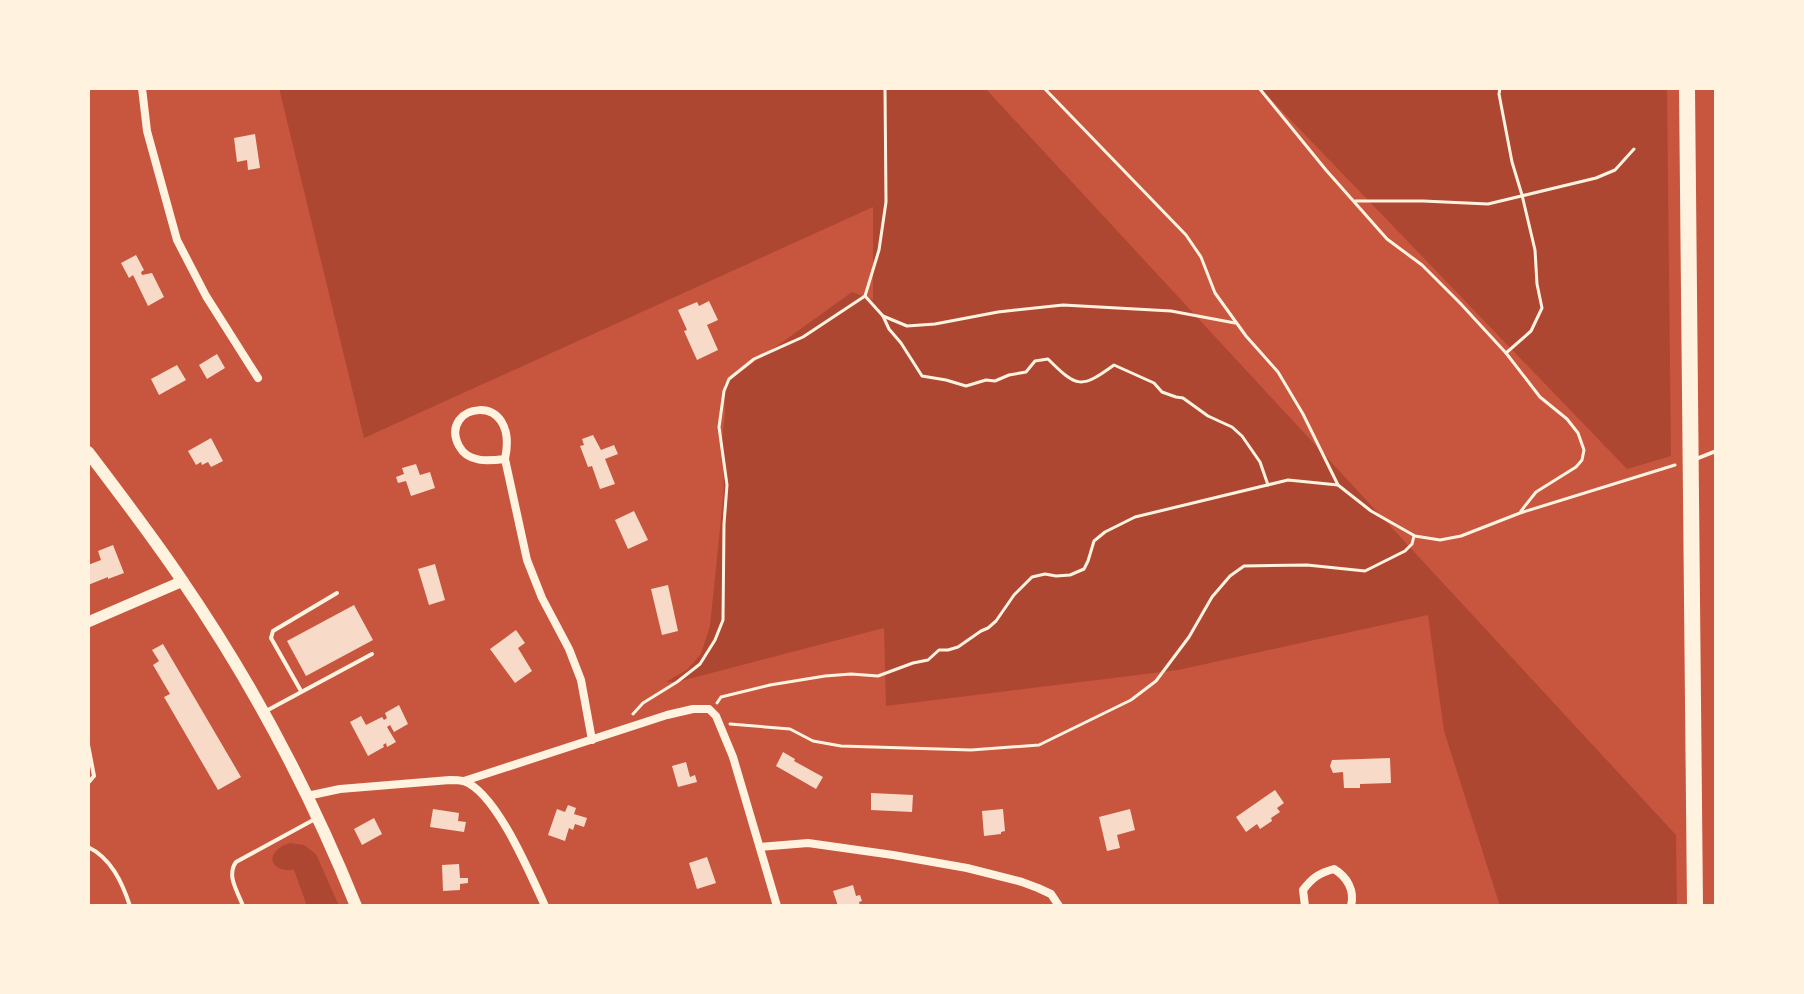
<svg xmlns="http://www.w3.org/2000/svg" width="1804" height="994" font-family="'Source Sans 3',sans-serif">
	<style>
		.green { fill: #ae4732 }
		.building { fill: #f7dbc8 }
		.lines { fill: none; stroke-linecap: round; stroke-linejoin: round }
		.path { stroke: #fff3e0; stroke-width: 3 }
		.service { stroke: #fff3e0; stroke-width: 4 }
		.minor { stroke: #fff3e0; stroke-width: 8 }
		.tertiary { stroke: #fff3e0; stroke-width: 11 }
		.secondary { stroke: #fff3e0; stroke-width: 12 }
		.motorway { stroke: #fff3e0; stroke-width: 16 }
	</style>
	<rect width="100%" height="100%" fill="#c8553d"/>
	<g class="green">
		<polygon points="279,88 985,88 1676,835 1677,906 1500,906 1444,731 1428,615 1178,670 886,706 884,628 677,682 666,682 688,669 701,654 710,626 724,490 722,441 725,413 724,384 852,292 873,300 873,207 364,438"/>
		<polygon points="1260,88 1667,88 1671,456 1627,469"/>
		<path d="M290 843 304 845 316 854 339 906H307L294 870C267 872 265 851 290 843Z"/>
	</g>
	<g class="building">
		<polygon points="255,134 260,168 248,170 247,160 237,162 234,138"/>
		<polygon points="136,255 144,270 141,272 142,275 152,273 164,297 148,306 133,275 129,278 121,263"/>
		<polygon points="709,301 718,320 707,325 718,350 697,360 684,331 687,330 678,310 697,302 699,306"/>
		<polygon points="217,354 225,368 207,379 199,365"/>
		<polygon points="177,365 186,380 159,395 151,379"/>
		<polygon points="593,435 601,450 614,445 618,454 605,459 615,484 600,489 592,466 588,467 580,446 584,445 582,439"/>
		<polygon points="211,438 223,461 211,467 208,462 202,465 201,462 196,465 188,451"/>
		<polygon points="416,464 420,475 430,472 435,488 411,496 406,481 398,483 396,477 404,474 402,468"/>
		<polygon points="634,511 648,540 628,549 615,520"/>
		<polygon points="113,545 124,573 108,579 108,577 88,585 88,565 101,560 98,551"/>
		<polygon points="435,564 445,600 429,605 418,569"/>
		<polygon points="668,585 678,631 662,635 651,589"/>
		<polygon points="354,605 373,640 306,676 287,641"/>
		<polygon points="516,630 525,643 518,648 532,671 515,683 490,649"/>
		<polygon points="163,644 241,777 218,790 164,697 170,694 153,665 159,661 152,650"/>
		<polygon points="399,705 408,724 394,732 390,725 387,727 396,742 387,747 386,743 383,745 384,747 368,756 350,722 361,716 366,725 382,717 384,720 387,718 385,713"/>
		<polygon points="783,752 795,759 794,761 823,777 816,789 776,766"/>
		<polygon points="1390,758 1391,783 1360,784 1360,788 1344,788 1343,772 1333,773 1330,766 1332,760"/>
		<polygon points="686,762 690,777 695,775 697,782 678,787 672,766"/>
		<polygon points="1275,790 1284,803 1277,808 1280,812 1271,818 1272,821 1260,829 1257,824 1246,832 1236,817"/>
		<polygon points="871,793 913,795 912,812 871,810"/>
		<polygon points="568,805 576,808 574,814 587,818 584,827 575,824 573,830 569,828 565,841 548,835 557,809 565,812"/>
		<polygon points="433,809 459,813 458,821 466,822 464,832 430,827"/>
		<polygon points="1003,809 1005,831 1001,832 1001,834 984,836 982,811"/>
		<polygon points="1130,809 1135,830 1117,835 1120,848 1107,851 1099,817"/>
		<polygon points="374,818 382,834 362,845 354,829"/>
		<polygon points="707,857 716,883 697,889 689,863"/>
		<polygon points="459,864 460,878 468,878 468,883 460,884 460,890 443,891 442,865"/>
		<polygon points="853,885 856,896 860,895 862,901 859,902 860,906 838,906 833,891"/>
	</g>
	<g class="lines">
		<g class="path">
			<polyline points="1044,88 1186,235 1201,257 1215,293 1246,336 1278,372 1303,414 1338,485 1371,511 1415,536 1440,540 1461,536 1520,513 1675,465"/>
			<polyline points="1259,88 1326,170 1387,239 1422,265 1460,303 1506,353 1540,397 1567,419 1578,433 1584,450 1582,460 1576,467 1536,492 1521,511"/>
			<polyline points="1500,88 1499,94 1512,162 1522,195 1535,250 1537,284 1542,308 1531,331 1506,353"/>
			<polyline points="1355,201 1423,201 1488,204 1596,178 1615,170 1634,149"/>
			<polyline points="865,296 883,316 907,326 935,324 998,312 1063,305 1171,311 1235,323"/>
			<path d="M883 316 889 329 901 343 922 376 946 380 966 386 986 380 995 381 1009 375 1026 372 1035 361 1048 359C1077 388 1081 389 1114 365L1154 383 1162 392 1176 397 1183 398 1208 416 1232 427 1242 436 1260 462 1268 485"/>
			<polyline points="717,703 721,697 770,685 825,676 851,674 878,676 913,663 928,660 939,650 948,650 958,647 981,631 988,628 996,621 1014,595 1032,577 1045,574 1056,576 1070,575 1084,569 1088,561 1094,541 1105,532 1135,517 1288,480 1338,485"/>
			<polyline points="633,714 643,703 677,682 700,664 715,640 723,620 724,524 727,485 719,427 724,391 729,379 754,359 803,337 865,296 879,250 886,202 885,88"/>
			<polyline points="730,724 790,729 813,741 841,746 971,750 1039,745 1131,700 1156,681 1189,637 1212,597 1230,576 1244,566 1307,565 1365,571 1405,551 1412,544 1414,536"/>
		</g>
		<g class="service">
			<polyline points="1696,459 1716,451"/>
			<polyline points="301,691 271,638 273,631 337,593"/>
			<polyline points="266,711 372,654"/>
			<polyline points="88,745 94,776 88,783"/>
			<path d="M88 847C111 858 122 882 130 906"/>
			<path d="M243 906C238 892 226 876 236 862L315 819"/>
		</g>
		<g class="minor">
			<polyline points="142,88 147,131 177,240 206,296 258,378"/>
			<path d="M505 459C520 388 437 404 459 446 468 463 488 461 505 459L527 560 542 598 569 649 581 680 592 740"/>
			<polyline points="464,781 667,715 693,709 709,709 716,716 733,757 777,906"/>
			<path d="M307 796 340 789 450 780C455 780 459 780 463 781 496 791 531 876 545 906"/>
			<polyline points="760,847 808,843 893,855 967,868 1022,882 1038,888 1051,894 1059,906"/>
			<path d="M1305 906 1303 890C1312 878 1319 873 1334 869 1347 877 1355 890 1351 906"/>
		</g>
		<polyline class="tertiary" points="88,622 183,581"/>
		<path class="secondary" d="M88 452C120 494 152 536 181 579 251 681 310 792 356 906"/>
		<polyline class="motorway" points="1687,88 1695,906"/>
	</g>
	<rect width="1804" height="994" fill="none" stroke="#fff3e0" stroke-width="180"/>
</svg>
